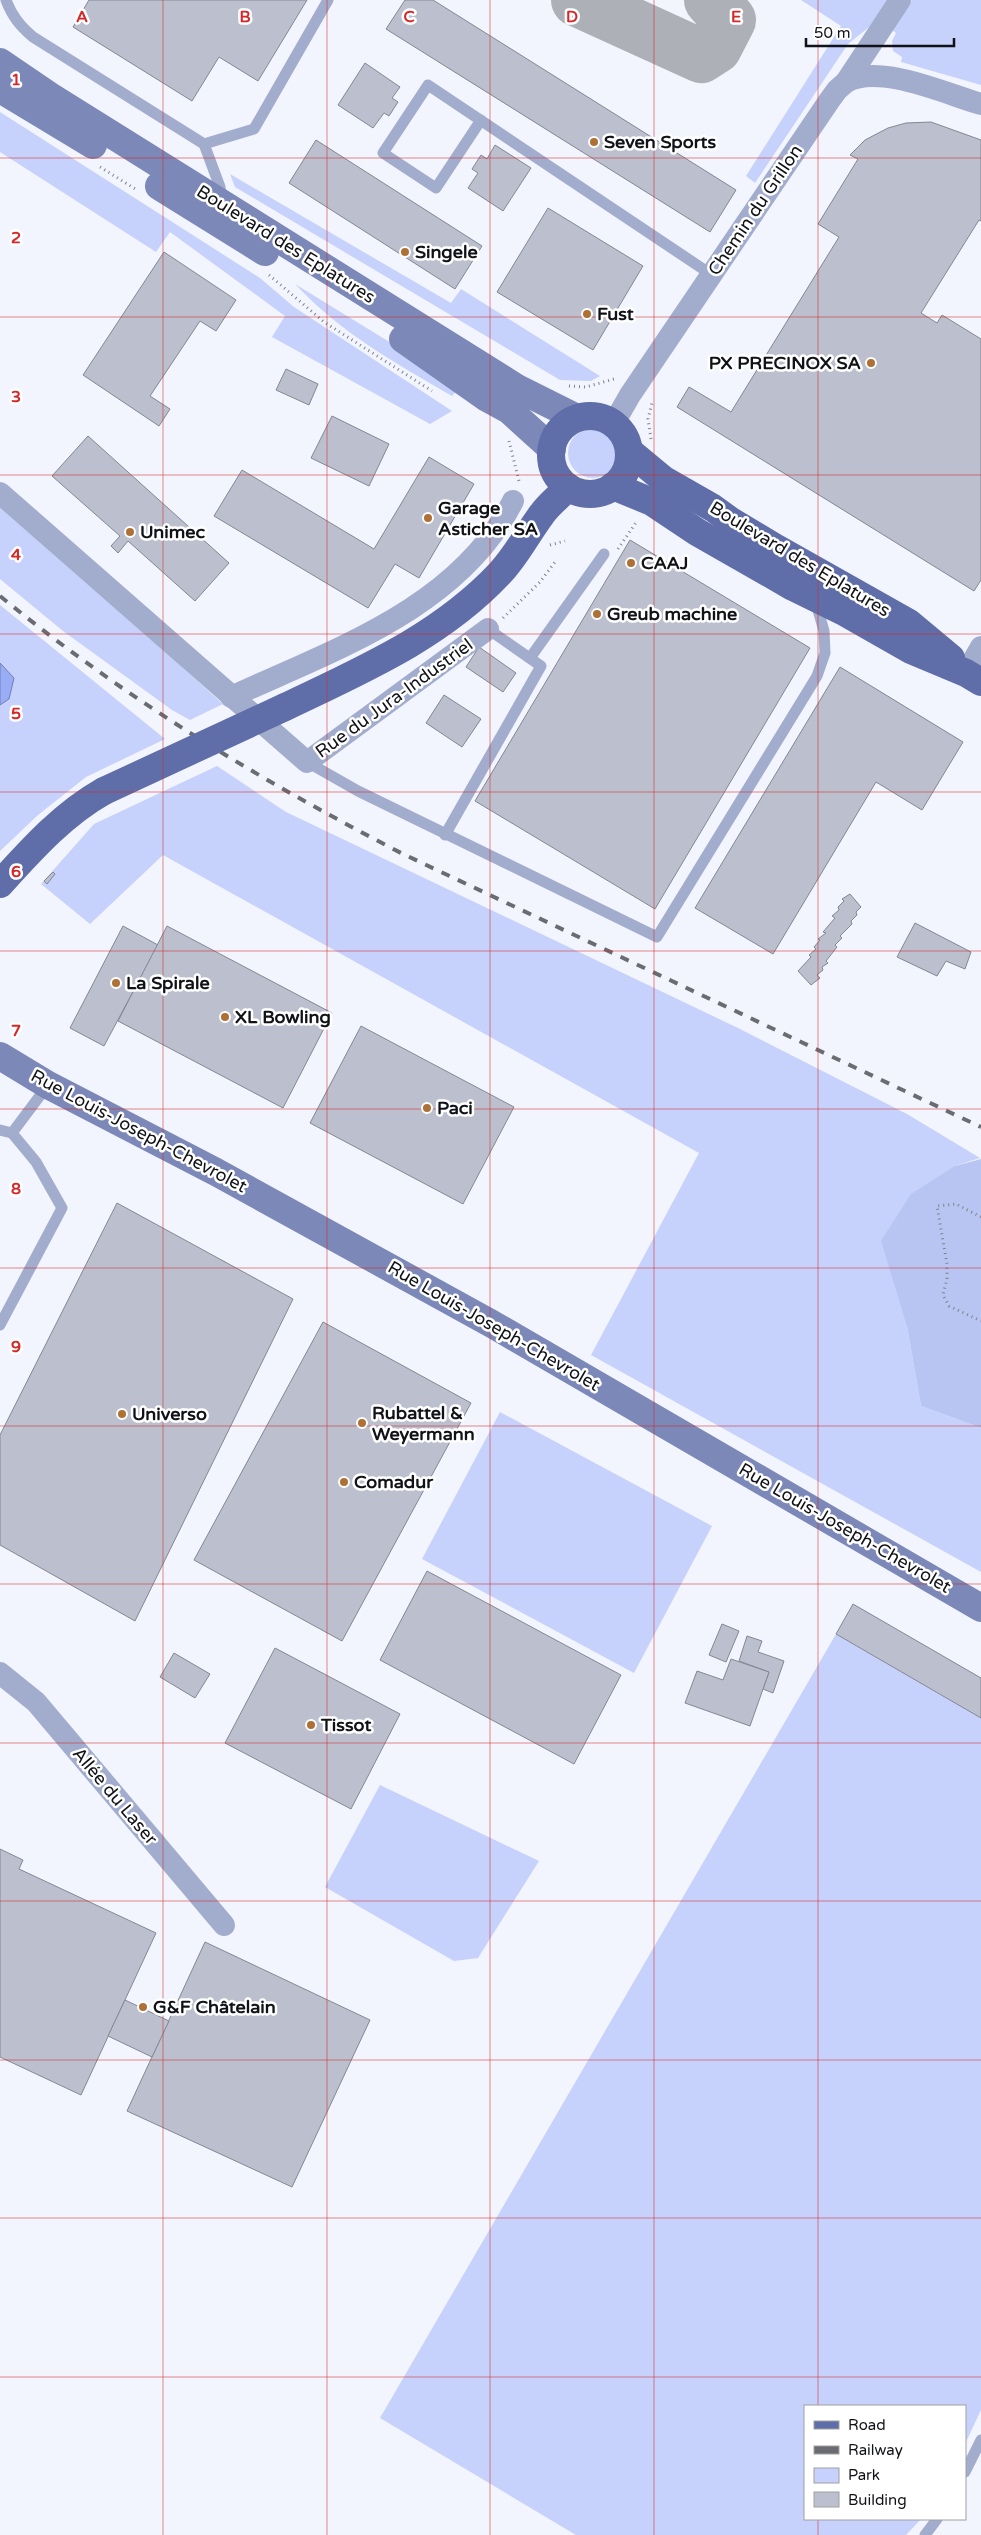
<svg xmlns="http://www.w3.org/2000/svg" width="981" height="2535" font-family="'Varela Round',sans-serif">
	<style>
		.green { fill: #c6d2fb }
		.forest { fill: #b8c5f2 }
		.water { fill: #98adf6; stroke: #707eb3 }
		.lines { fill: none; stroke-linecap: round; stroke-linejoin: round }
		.taxiway { stroke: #aeb0b8; stroke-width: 54 }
		.building { fill: #bcc0ce; stroke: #838794 }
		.path { stroke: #818389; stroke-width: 3; stroke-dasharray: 1 4; stroke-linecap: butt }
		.service { stroke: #a2accd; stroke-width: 11 }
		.minor { stroke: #a2accd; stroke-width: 22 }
		.secondary { stroke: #7b88b8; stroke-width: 28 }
		.primary { stroke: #5f6ea8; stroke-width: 28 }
		.rail { stroke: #6a6c72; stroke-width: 4; stroke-dasharray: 9 9; stroke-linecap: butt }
		.primary-bridge { stroke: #5f6ea8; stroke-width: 28 }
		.grid { fill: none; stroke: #d62828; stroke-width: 1; stroke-opacity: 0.55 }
		.poi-dot { fill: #ae7035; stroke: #fff; stroke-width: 2 }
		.labels { text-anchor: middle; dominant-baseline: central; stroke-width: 5; stroke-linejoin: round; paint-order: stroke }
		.poi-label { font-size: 18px; font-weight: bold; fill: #111217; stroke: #fff; text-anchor: start }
		.street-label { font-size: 18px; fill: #111217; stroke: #fff }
		.grid-label { font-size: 16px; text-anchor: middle; font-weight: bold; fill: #d62828; stroke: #fff; stroke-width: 5; stroke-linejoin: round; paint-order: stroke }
	</style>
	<rect width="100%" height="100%" fill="#f2f5fd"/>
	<g class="green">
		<polygon points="801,0 891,0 878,20 848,44 755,183 746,176 841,26"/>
		<polygon points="912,0 981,0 981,85 901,62 902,57 893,51 892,41 896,33 891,29"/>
		<polygon points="0,112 260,278 294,307 452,411 430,424 272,337 285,316 170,232 156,252 0,152"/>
		<polygon points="230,174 451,303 461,289 600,376 591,381 560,380 235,187"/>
		<path d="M295 284 461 386 452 396C394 362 342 334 295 284Z"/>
		<circle cx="593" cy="453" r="25"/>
		<polygon points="0,503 223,704 190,720 172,710 63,631 0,579"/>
		<polygon points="0,605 165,739 86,777 38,815 0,851"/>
		<polygon points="217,766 286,812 738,1028 907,1114 980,1158 955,1166 907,1326 921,1406 981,1428 981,1572 591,1355 699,1153 163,855 90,924 41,884 94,824"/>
		<polygon points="500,1412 712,1526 634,1673 422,1559"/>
		<polygon points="836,1634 981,1718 981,2410 965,2444 965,2406 805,2406 805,2519 921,2519 906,2535 576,2535 380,2418"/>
		<polygon points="380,1785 539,1861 478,1958 454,1961 325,1887"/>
	</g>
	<polygon class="forest" points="981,1159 981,1428 921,1406 907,1326 881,1241 911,1194 955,1166"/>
	<polygon class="water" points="0,663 14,678 9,699 0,705"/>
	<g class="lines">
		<polyline class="taxiway" points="578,0 701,56 715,47 729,20 711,0"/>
	</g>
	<g class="building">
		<polygon points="89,0 307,0 258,81 219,57 192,101 73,27"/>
		<polygon points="405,0 433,0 736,190 710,232 386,29"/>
		<polygon points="365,63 400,87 392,98 398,102 389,116 384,113 373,128 338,105"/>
		<polygon points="931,122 981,140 981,221 979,220 921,313 937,323 942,315 981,339 981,580 974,591 677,407 689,387 731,412 839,237 818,224 858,159 850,155 865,140 888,128 906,123"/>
		<polygon points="316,140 482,246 455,289 289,183"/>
		<polygon points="495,145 531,168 503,211 468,188 478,173 472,169 481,155 487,159"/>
		<polygon points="548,208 643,266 593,350 497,292"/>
		<polygon points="164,252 236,300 216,331 200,321 150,396 170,409 159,426 83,375"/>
		<polygon points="286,369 318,384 309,405 276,390"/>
		<polygon points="332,416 389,444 369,486 311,458"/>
		<polygon points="88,436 229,563 195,601 128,541 118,553 111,546 120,536 52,476"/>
		<polygon points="429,457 474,484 419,578 395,564 368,608 214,516 242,470 374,549"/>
		<polygon points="630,540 810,648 655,909 475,801"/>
		<polygon points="479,647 516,673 503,692 466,667"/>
		<polygon points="840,667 963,742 922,810 876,782 773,954 695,908"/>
		<polygon points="444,695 481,719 462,747 426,723"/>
		<polygon points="53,872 55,874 47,884 44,881"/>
		<polygon points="850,894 861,907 856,912 857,915 851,921 852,924 840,936 842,938 835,945 837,947 826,961 828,963 822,967 823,970 817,975 820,978 811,985 798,971 811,957 809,955 816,949 814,947 820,940 818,939 826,933 823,932 835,918 832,916 839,910 838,907 844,901 842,899"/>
		<polygon points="915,923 971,952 965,969 946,961 937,976 897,957"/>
		<polygon points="123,926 158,945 104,1046 70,1028"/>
		<polygon points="167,926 332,1013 283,1108 118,1021"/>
		<polygon points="361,1026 514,1107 463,1204 310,1123"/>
		<polygon points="117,1203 293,1299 135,1621 0,1545 0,1435"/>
		<polygon points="323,1322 471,1403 342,1641 194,1560"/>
		<polygon points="427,1571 621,1675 574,1764 380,1660"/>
		<polygon points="853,1604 981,1678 981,1718 836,1634"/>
		<polygon points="722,1624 739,1631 726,1662 709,1655"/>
		<polygon points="747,1636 762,1641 758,1652 784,1661 773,1693 763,1689 769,1672 739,1661"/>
		<polygon points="275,1648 400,1714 351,1809 225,1743"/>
		<polygon points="174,1653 210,1674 195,1698 160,1677"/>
		<polygon points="731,1659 769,1672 750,1726 685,1703 697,1671 723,1680"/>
		<polygon points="0,1849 23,1860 19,1869 156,1933 81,2095 0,2057"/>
		<polygon points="205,1942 370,2020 292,2187 127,2111"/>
		<polygon points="125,2000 169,2021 152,2057 108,2036"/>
	</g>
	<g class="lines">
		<g class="path">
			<polyline points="100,167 137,190"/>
			<polyline points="269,275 324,322 432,391"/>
			<polyline points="569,386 586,387 614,379"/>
			<polyline points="651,439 648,419 652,403"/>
			<polyline points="509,441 519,481"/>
			<polyline points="550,545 565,541"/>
			<polyline points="618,549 637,521"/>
			<polyline points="503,618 540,582 555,562"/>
			<polyline points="981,1217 956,1204 937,1206 947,1264 947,1278 943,1295 949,1306 981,1321"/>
		</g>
		<g class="service">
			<path d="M6 0C12 16 20 26 33 37L204 144 220 187 222 201"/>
			<polyline points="481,120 436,188 383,153 428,85 712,275"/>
			<polyline points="204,144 254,129 328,0"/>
			<polyline points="530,658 604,554"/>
			<polyline points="307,762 358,791 657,937 817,676 825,653 824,631 816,603"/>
			<polyline points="445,835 541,666 488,629"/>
			<polyline points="0,1130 12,1133 36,1162 62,1208 0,1325"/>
			<polyline points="12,1133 48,1085"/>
			<polyline points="965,2472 981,2440"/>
			<polyline points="925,2535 937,2519"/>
		</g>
		<g class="minor">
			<path d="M846 82C879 63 946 94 981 104"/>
			<polyline points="614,423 630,395 829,101 837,90 846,82 900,0"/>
			<polyline points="0,493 307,762 488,629"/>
			<polyline points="966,673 981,647"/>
			<path d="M231 697C333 650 459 608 513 501"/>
			<polyline points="0,1673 36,1702 224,1925"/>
		</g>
		<g class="secondary">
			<polyline points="0,62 50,96 517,388 577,418"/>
			<polyline points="0,89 93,145"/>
			<polyline points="159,186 265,252"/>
			<polyline points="403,339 487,398 509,410 552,449"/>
			<polyline points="0,1056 48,1085 216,1172 492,1324 981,1608"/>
		</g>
		<g class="primary">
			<circle cx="590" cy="455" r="39"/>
			<polyline points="629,451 664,480 713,508 731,521 776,548 909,623 951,658"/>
			<polyline points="613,486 652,502 697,532 793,587 846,613 911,650 966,673 981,682"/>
			<path d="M285 707C362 670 440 637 500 573 517 555 527 534 542 514 549 504 560 496 568 487"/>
			<path d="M0 884C32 849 63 814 104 791"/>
		</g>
		<path class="rail" d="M0 596C127 700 258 779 403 854L981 1127"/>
		<polyline class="primary-bridge" points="104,791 285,707"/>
	</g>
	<path class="grid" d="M163 0V2535M327 0V2535M490 0V2535M654 0V2535M818 0V2406M0 158H981M0 317H981M0 475H981M0 634H981M0 792H981M0 951H981M0 1109H981M0 1268H981M0 1426H981M0 1584H981M0 1743H981M0 1901H981M0 2060H981M0 2218H981M0 2377H981M818 2519V2535"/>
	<g class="poi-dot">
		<circle cx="594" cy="142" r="5"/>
		<circle cx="405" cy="252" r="5"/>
		<circle cx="587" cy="314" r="5"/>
		<circle cx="871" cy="363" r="5"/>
		<circle cx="428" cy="518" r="5"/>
		<circle cx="130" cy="532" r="5"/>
		<circle cx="631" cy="563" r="5"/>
		<circle cx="597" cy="614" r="5"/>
		<circle cx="116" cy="983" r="5"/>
		<circle cx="225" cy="1017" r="5"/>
		<circle cx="427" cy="1108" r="5"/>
		<circle cx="122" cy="1414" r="5"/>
		<circle cx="362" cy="1423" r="5"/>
		<circle cx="344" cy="1482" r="5"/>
		<circle cx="311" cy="1725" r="5"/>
		<circle cx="143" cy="2007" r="5"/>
	</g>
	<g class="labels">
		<g class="poi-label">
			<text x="604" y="142">Seven Sports</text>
			<text x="415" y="252">Singele</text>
			<text x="597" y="314">Fust</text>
			<text x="861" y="363" text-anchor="end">PX PRECINOX SA</text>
			<text x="438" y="508">Garage<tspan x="438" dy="21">Asticher SA</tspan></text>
			<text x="140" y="532">Unimec</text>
			<text x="641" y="563">CAAJ</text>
			<text x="607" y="614">Greub machine</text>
			<text x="126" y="983">La Spirale</text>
			<text x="235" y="1017">XL Bowling</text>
			<text x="437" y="1108">Paci</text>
			<text x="372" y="1413">Rubattel &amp;<tspan x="372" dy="21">Weyermann</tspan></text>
			<text x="132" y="1414">Universo</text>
			<text x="354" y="1482">Comadur</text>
			<text x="321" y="1725">Tissot</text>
			<text x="153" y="2007">G&amp;F Châtelain</text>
		</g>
		<g class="street-label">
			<text transform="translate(755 210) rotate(-56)">Chemin du Grillon</text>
			<text transform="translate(286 244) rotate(32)">Boulevard des Eplatures</text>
			<text transform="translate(800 559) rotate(31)">Boulevard des Eplatures</text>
			<text transform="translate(394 698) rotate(-36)">Rue du Jura-Industriel</text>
			<text transform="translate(139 1131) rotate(28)">Rue Louis-Joseph-Chevrolet</text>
			<text transform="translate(494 1326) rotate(30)">Rue Louis-Joseph-Chevrolet</text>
			<text transform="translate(845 1528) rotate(30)">Rue Louis-Joseph-Chevrolet</text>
			<text transform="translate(115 1796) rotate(50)">Allée du Laser</text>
		</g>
	</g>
	<g class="grid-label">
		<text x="82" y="22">A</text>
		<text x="245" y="22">B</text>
		<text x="409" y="22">C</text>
		<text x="572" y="22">D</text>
		<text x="736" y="22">E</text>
		<text x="16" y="85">1</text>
		<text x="16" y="243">2</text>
		<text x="16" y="402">3</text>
		<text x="16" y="560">4</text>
		<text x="16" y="719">5</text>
		<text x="16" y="877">6</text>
		<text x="16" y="1036">7</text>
		<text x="16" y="1194">8</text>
		<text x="16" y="1352">9</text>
	</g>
	<rect x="804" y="2405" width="162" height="115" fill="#ffffff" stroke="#a0a0a2"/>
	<rect x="814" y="2421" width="25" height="8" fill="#5f6ea8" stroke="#a0a0a2"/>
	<text x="848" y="2430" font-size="15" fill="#111217">Road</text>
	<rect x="814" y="2446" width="25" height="8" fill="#6a6c72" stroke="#a0a0a2"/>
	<text x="848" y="2455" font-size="15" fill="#111217">Railway</text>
	<rect x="814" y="2468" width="25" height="15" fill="#c6d2fb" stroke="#a0a0a2"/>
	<text x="848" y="2480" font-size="15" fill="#111217">Park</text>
	<rect x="814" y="2492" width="25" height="15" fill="#bcc0ce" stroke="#a0a0a2"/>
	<text x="848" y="2505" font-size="15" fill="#111217">Building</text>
	<path d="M806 38v8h148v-8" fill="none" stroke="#111217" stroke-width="2.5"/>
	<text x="814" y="38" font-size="15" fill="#111217" stroke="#ffffff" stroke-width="4" paint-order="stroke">50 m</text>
</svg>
